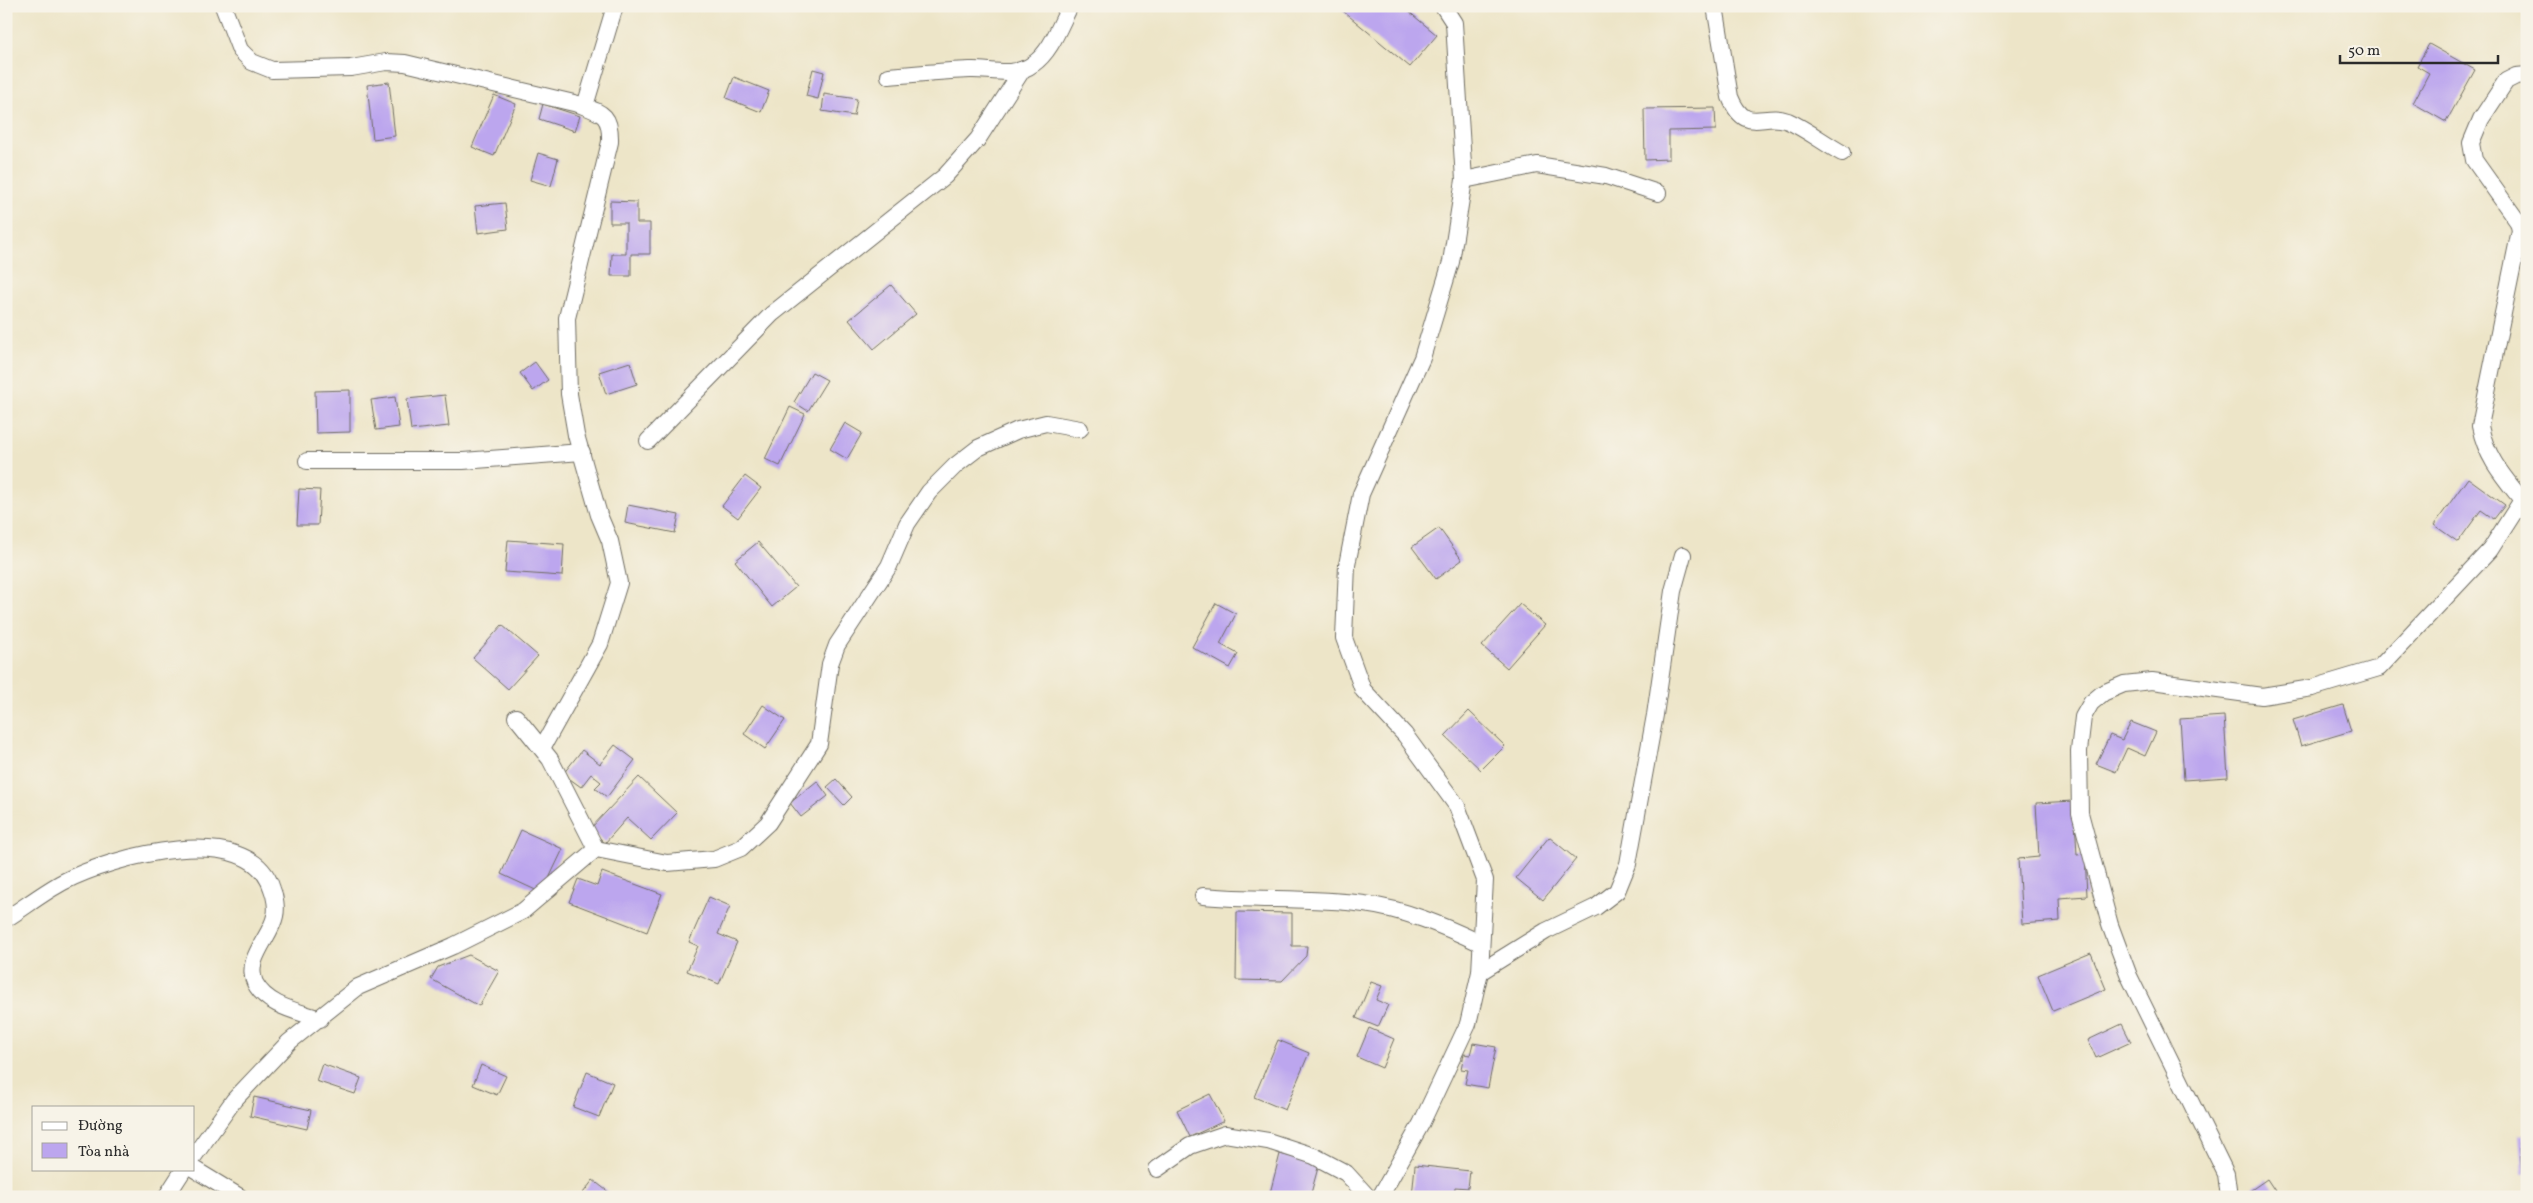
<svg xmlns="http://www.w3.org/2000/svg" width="2533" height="1203" font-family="Vollkorn,serif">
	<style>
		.building { fill: #bca6ee }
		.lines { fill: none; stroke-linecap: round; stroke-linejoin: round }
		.minor-casing { stroke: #6f6c62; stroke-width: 18 }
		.minor { stroke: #fff; stroke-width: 16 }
	</style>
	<rect width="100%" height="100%" fill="#f7f3e8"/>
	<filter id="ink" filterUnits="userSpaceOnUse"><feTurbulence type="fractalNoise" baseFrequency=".02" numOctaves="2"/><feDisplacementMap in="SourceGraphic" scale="10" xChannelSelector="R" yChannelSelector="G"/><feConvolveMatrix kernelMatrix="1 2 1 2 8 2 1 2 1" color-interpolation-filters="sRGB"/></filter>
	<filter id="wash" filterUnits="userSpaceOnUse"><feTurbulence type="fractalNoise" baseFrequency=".0096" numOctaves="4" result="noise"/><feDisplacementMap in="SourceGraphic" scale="20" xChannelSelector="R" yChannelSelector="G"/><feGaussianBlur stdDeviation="1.12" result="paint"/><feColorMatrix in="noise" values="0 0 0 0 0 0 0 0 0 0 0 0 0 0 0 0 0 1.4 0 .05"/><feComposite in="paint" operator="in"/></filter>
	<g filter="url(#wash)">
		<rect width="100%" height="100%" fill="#ede5c8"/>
		<g id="blocks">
			<g class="building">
				<polygon points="1337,6 1402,6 1437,35 1410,67"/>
				<polygon points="2429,44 2475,70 2446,122 2413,103 2429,73 2417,66"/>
				<polygon points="813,69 824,72 818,99 806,96"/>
				<polygon points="734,77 769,91 761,112 726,98"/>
				<polygon points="389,82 395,136 373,139 367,85"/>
				<polygon points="824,94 857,99 854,116 822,111"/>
				<polygon points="494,95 516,104 494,156 472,147"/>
				<polygon points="543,104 580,116 575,131 539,119"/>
				<polygon points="1715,108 1716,130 1669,131 1669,159 1645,160 1644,109"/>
				<polygon points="538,153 558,159 551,186 530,180"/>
				<polygon points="610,201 637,202 637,223 650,223 650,254 631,254 631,276 611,276 612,254 626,254 626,223 610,223"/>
				<polygon points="505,203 508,229 478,233 475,206"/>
				<polygon points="891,285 916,314 874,349 849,320"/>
				<polygon points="535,362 548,380 533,391 520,373"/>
				<polygon points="630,362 637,384 606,394 599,372"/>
				<polygon points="812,372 827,380 808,411 794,402"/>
				<polygon points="350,390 350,432 316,433 315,391"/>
				<polygon points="445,395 449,426 411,430 407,399"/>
				<polygon points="395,397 399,427 376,430 371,400"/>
				<polygon points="790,407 805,414 780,466 765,459"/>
				<polygon points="845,423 862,433 847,459 830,449"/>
				<polygon points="745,476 761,488 738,518 722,506"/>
				<polygon points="2468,478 2505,505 2494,519 2481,510 2458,542 2434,525"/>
				<polygon points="299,489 320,490 318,525 297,525"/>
				<polygon points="628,505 679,515 675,533 625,523"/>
				<polygon points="1439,528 1462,560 1436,579 1412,547"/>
				<polygon points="508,540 564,544 562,576 505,572"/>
				<polygon points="758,542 796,587 772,607 735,561"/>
				<polygon points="1216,603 1236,614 1220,644 1238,654 1230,668 1192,647"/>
				<polygon points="1520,604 1545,625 1507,668 1482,646"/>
				<polygon points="502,625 538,656 508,689 473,658"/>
				<polygon points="763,705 785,720 765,749 744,734"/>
				<polygon points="2343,705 2351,731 2301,746 2293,720"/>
				<polygon points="1469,711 1505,746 1481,770 1445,736"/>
				<polygon points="2224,716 2228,777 2184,780 2180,719"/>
				<polygon points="2131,722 2156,732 2145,756 2127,748 2116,772 2096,764 2110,735 2122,740"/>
				<polygon points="615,745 635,760 607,797 595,788 601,782 591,774 581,787 563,774 582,750 600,764"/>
				<polygon points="639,777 677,813 651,840 627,818 605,843 590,829"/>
				<polygon points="836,779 852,797 844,805 827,787"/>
				<polygon points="817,781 828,796 801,817 790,803"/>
				<polygon points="2074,801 2077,855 2085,854 2087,896 2059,898 2060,921 2022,924 2018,859 2039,857 2036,803"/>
				<polygon points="521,830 563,849 542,893 501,874"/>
				<polygon points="1549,837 1576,859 1543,900 1516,878"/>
				<polygon points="602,872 662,894 647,932 569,902 578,879 597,886"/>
				<polygon points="709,897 730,906 718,934 737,942 719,984 687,971 698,946 689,942"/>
				<polygon points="1237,912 1292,913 1292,946 1307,946 1306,956 1282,981 1236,980"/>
				<polygon points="2091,953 2106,989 2053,1011 2038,975"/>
				<polygon points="469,955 499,971 479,1006 431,979 438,967"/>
				<polygon points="1371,982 1382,986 1376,1000 1388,1005 1378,1027 1356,1018"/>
				<polygon points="2122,1024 2131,1042 2096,1058 2088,1040"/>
				<polygon points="1369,1028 1394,1039 1382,1068 1357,1057"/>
				<polygon points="1278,1040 1309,1053 1285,1110 1254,1097"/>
				<polygon points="1473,1043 1496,1047 1488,1088 1465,1084 1468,1070 1461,1069 1464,1054 1470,1055"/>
				<polygon points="322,1064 361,1078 355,1094 316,1081"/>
				<polygon points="481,1065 506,1076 497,1095 473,1085"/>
				<polygon points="587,1072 613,1083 599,1117 573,1107"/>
				<polygon points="1210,1094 1224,1121 1190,1137 1177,1110"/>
				<polygon points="254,1097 311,1110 307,1129 250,1116"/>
				<polygon points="2527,1134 2527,1174 2522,1174 2519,1135"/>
				<polygon points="1280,1154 1319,1164 1310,1197 1269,1197"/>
				<polygon points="1415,1165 1470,1171 1468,1188 1455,1187 1454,1197 1412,1197"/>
				<polygon points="2267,1179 2279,1197 2241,1197"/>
				<polygon points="593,1180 615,1197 580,1197"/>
			</g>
		</g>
	</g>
	<g filter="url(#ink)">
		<use href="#blocks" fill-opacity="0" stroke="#6f6c62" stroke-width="1"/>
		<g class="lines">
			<g class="minor-casing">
				<g id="minor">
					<path d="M223 6 240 50 252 62 272 70 351 68 386 62 405 63 578 104C602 113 611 114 610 142L567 318 569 394 576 435 599 515 610 541 619 583 600 644 542 748"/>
					<path d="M1715 6 1730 97C1746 136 1763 111 1788 121 1806 129 1824 143 1842 153"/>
					<path d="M2527 75 2516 76 2506 81 2481 119 2471 143 2474 160 2518 222 2520 230 2480 426C2486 457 2503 476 2522 500L2527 503"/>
					<path d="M889 76C916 74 943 71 970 70 990 69 1015 78 1033 64 1051 52 1060 25 1070 6"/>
					<polyline points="585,106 615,6"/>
					<polyline points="1464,180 1537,165 1606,176 1658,193"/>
					<polyline points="648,441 772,314 945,176 978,139 1023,69"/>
					<polyline points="307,461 463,461 582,452"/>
					<polyline points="516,717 550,759 596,849"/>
					<path d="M1203 896C1257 901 1310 897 1364 904 1404 909 1444 926 1480 943"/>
					<path d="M6 919C25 907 44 892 63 882 110 857 251 818 272 889 275 896 277 908 275 916 271 937 244 959 255 983 267 1006 297 1011 320 1019"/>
					<polyline points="1480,972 1546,931 1596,907 1617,891 1628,864 1655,715 1673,591 1683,555"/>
					<polyline points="194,1156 234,1100 289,1042 358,987 453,946 523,911 596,849 667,863 714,859 741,848 768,823 819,744 830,664 837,645 889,566 907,524 929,492 956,465 978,448 1018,430 1046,423 1080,429"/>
					<polyline points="194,1169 240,1197"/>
					<polyline points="1157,1169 1190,1146 1225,1134 1268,1141 1314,1156 1346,1173 1368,1197"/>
					<polyline points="166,1197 184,1169"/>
					<polyline points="1380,1197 1421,1124 1468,1024 1480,972 1485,880 1457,806 1405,735 1363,690 1344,638 1347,565 1361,494 1422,358 1451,262 1464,180 1454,23 1443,6"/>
					<polyline points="2229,1197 2226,1174 2129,976 2110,925 2080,813 2079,751 2083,717 2091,703 2103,693 2124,684 2152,681 2262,696 2312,688 2379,668 2490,550 2522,500"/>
				</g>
			</g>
			<use href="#minor" class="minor"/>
		</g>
	</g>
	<rect width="2533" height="1203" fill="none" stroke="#f7f3e8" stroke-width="25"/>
	<rect x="32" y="1106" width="162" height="65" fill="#f7f3e8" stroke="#a5a39c"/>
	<rect x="42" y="1122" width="25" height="8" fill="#ffffff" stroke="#a5a39c"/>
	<text x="78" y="1130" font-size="15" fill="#2b2b2b">Đường</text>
	<rect x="42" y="1143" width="25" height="15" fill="#bca6ee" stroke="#a5a39c"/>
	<text x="78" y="1156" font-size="15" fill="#2b2b2b">Tòa nhà</text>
	<path d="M2340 55v8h158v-8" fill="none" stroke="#2b2b2b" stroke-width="2.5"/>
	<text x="2348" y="55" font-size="15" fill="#2b2b2b" stroke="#f7f3e8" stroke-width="4" paint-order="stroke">50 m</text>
</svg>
